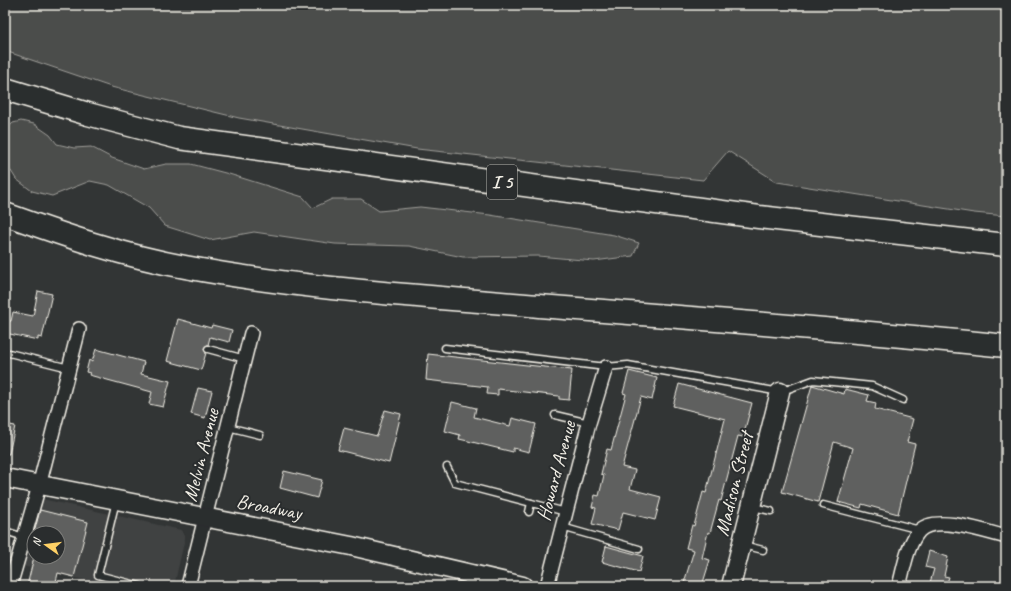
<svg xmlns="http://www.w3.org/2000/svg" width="1011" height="591" font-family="Caveat,sans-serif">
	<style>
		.built { fill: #404242; fill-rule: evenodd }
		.green { fill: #4b4d4c; stroke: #a09f9a }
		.building { fill: #5f605f; stroke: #f4f1e8 }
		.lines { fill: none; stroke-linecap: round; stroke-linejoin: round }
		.lane-casing { stroke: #f4f1e8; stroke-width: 9 }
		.street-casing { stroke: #f4f1e8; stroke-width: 16 }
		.secondary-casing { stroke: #f4f1e8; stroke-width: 21 }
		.highway-casing { stroke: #f4f1e8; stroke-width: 25 }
		.lane { stroke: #2a2d2e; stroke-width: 6 }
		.street { stroke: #2a2d2e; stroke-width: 13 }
		.secondary { stroke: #2a2d2e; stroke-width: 18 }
		.highway { stroke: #2a2d2e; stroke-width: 22 }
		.labels { text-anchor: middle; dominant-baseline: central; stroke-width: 4; stroke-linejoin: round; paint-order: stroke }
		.shield { fill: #2a2d2e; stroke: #b7b6b0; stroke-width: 1 }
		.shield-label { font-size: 19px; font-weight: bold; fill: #f4f1e8 }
		.street-label { font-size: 20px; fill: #f4f1e8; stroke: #2a2d2e }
	</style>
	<rect width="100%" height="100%" fill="#323535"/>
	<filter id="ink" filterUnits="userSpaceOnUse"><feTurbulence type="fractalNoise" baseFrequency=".025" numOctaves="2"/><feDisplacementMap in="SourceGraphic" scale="8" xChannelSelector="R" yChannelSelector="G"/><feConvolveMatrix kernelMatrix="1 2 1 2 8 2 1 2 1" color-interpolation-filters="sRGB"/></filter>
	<g filter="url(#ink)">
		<path class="built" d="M42 499 181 530 185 538 174 586H89V581L22 566ZM34 533H58V557H34Z"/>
		<g class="green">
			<polygon points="5,5 1006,5 1006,216 974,213 777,182 728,151 703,180 417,149 239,118 111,87 5,51"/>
			<polygon points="21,121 34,124 50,135 57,144 74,148 91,147 112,158 144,169 166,164 191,164 229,174 303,197 313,208 332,199 361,199 379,211 420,207 490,215 614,235 639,243 633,256 594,261 538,256 463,257 409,246 335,244 254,232 210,240 165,226 149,208 109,185 90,181 52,196 32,191 16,179 11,171 5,169 5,130 13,123"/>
		</g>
		<g class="building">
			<polygon points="38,291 52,294 42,338 38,337 38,340 5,333 5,321 11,321 13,312 33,316"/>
			<polygon points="178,319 211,328 212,325 232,330 229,342 210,337 208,345 204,348 206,353 201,370 167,361"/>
			<polygon points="96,349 144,362 141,374 170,381 163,407 149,404 152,392 89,375 90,373 86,372 89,360 92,362"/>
			<polygon points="428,354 572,370 569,400 559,399 559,396 498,389 498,395 487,394 488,387 426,380"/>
			<polygon points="629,371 657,378 652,400 641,397 622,467 635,470 630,489 661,497 655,520 623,512 618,530 592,524 596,508 592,507 595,495 599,496 604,475 601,474 607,449 611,450 626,394 623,393"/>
			<polygon points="679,384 752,403 743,437 738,436 721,501 719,500 710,533 708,532 702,558 710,560 702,586 683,586 694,550 686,548 692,525 694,526 703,492 706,493 725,419 673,406"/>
			<polygon points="812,385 844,394 845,389 869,395 867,401 876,403 875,409 913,419 907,442 915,444 898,514 862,504 861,508 838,502 853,448 834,442 818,502 782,492"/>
			<polygon points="198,388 212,391 205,418 191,414"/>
			<polygon points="452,402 476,408 474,417 510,426 512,418 536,424 529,452 513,448 513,452 468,441 459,439 460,435 445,431"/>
			<polygon points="385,410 401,414 389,463 338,450 344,428 377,436"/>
			<polygon points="5,424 15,426 9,454 5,454"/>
			<polygon points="284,471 322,480 317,498 280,488"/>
			<polygon points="40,510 88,522 74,577 58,573 55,586 27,586 34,557 58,557 58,533 34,533"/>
			<polygon points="606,546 643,556 639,572 602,562"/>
			<polygon points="929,551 948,557 944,576 949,577 946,586 929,586 934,569 925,567"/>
		</g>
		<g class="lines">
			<g class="lane-casing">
				<g id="lane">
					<polyline points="445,348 606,367 628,365 780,392 813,380 872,386 903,400"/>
					<polyline points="208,349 245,359"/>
					<polyline points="5,352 69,368"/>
					<polyline points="555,415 589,423"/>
					<polyline points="228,427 260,435"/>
					<polyline points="447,467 455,483 566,512"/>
					<polyline points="116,501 98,575 140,586"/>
					<polyline points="823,505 920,530"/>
					<polyline points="753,507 771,511"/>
					<polyline points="529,512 531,503"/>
					<polyline points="562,527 639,549"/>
					<polyline points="5,531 24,537"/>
					<polyline points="743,545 763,550"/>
					<polyline points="467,586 470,575"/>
				</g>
			</g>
			<g class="street-casing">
				<g id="street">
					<polyline points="10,586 39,486 79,329"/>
					<polyline points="188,586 251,333"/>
					<polyline points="547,586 589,423 606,367"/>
					<path d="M899 586C904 568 907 545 919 531 935 514 987 532 1006 537"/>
				</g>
			</g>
			<g class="secondary-casing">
				<g id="secondary">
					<polyline points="5,478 351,546 523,586"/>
					<polyline points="731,586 780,392"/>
				</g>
			</g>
			<g class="highway-casing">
				<g id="highway">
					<polyline points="5,89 88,114 179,138 759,217 1006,245"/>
					<path d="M5 214C63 235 124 256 185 267 302 289 421 296 539 306 695 318 851 330 1006 346"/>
				</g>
			</g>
			<use href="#lane" class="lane"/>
			<use href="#street" class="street"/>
			<use href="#secondary" class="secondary"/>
			<use href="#highway" class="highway"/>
		</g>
	</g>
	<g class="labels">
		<rect class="shield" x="487" y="165" width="30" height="34" rx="3"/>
		<g class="shield-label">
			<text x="502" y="182">I 5</text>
		</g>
		<g class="street-label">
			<text transform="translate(201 455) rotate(-76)">Melvin Avenue</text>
			<text transform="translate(556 471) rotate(-75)">Howard Avenue</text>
			<text transform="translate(734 484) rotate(-76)">Madison Street</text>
			<text transform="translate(269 507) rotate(11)">Broadway</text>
		</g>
	</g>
	<rect width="1011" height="591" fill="none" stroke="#2a2d2e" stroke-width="20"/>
	<rect x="10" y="10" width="991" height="571" fill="none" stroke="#f4f1e8" stroke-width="1.5" filter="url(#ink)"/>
	<g transform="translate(46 545) rotate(284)"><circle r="19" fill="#2a2d2e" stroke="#7b7b78"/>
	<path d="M0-3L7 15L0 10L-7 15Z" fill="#ffd166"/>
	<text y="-6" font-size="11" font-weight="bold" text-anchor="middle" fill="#f4f1e8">N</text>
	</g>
</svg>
